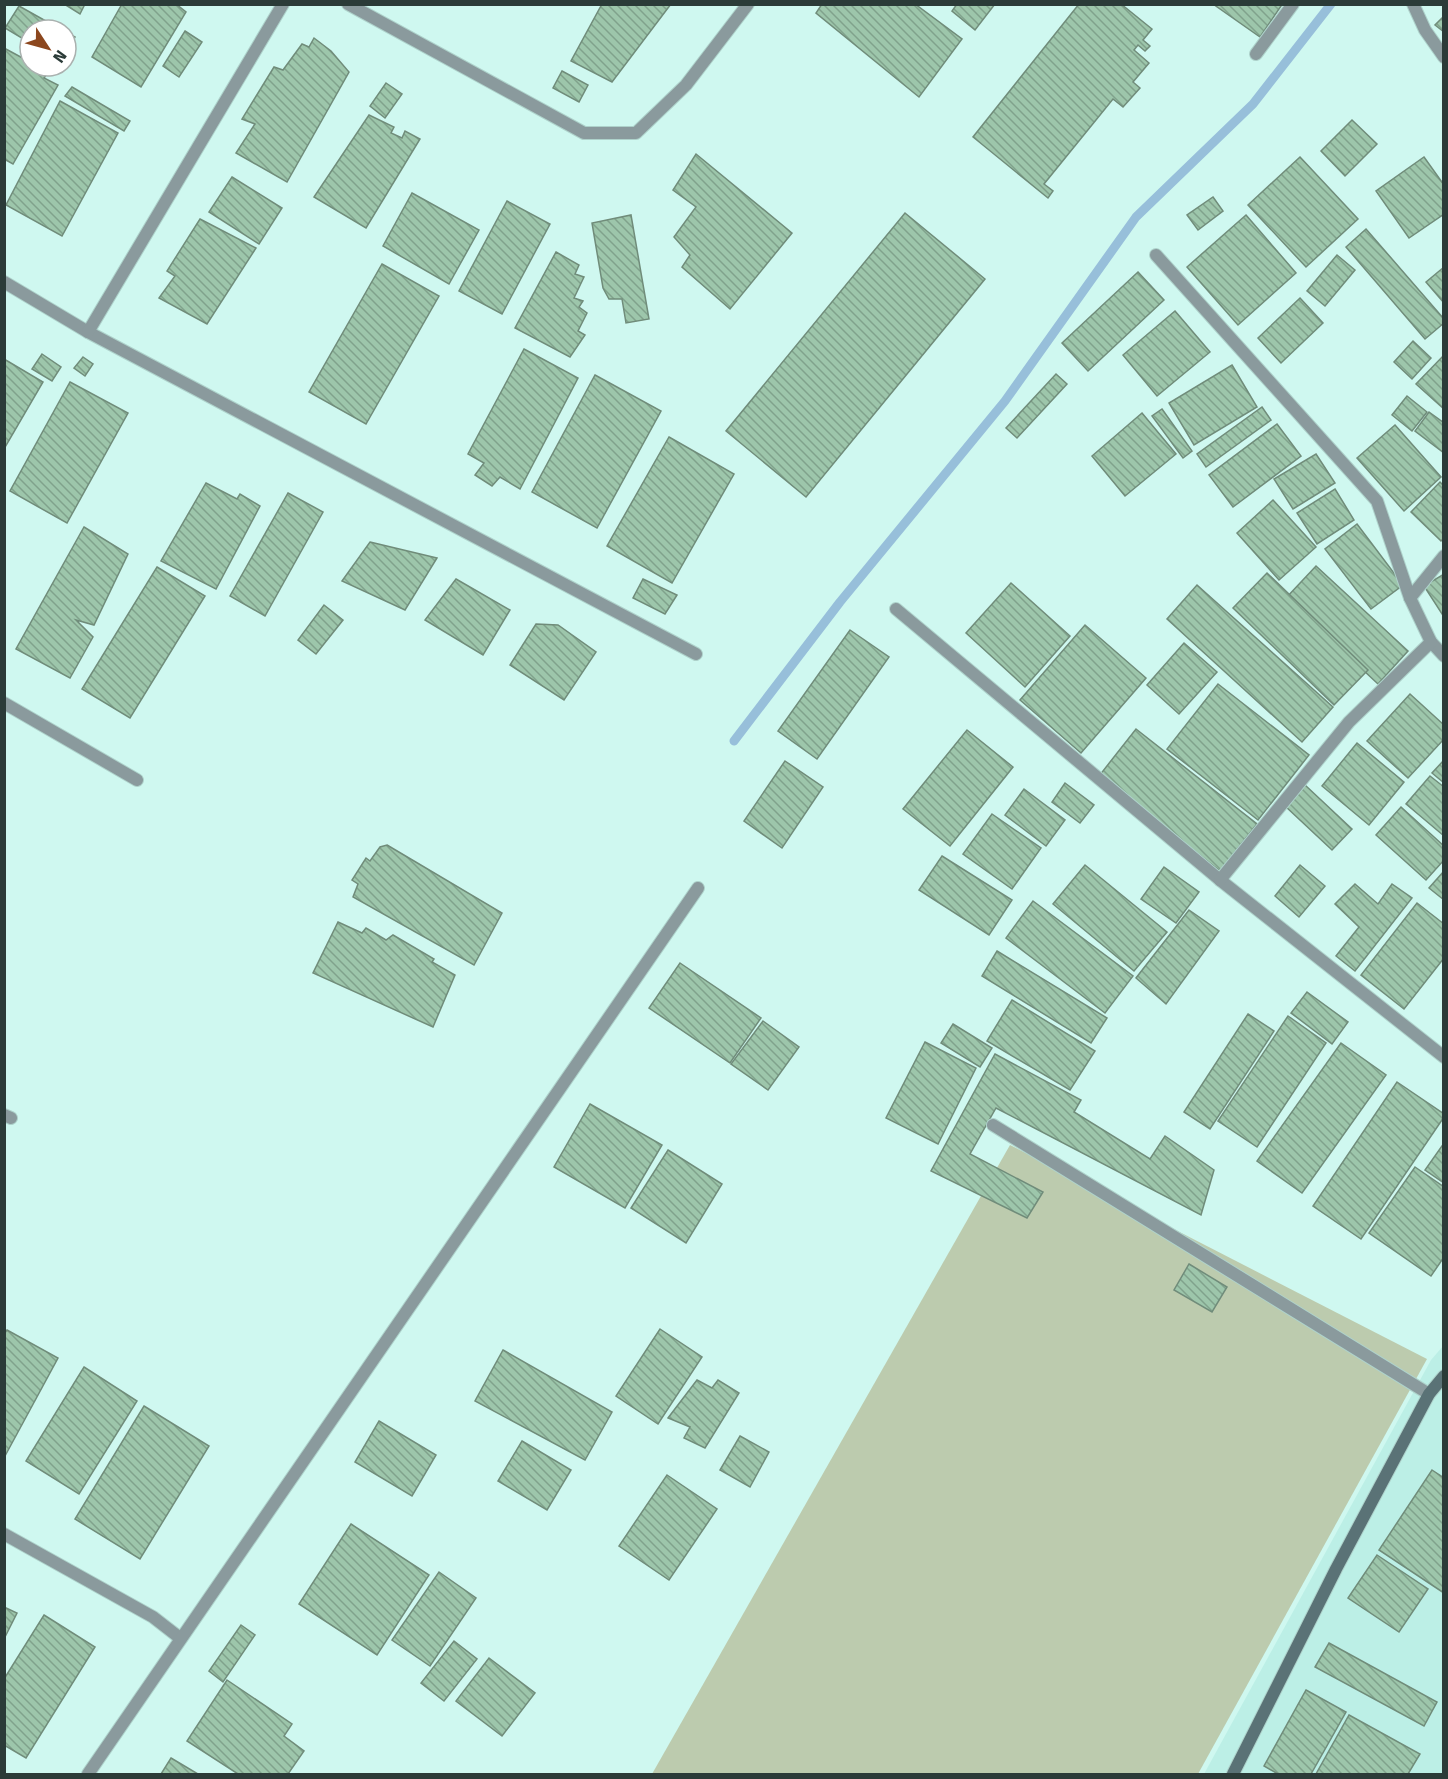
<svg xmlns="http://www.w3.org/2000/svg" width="1448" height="1779" font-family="'Fira Sans',sans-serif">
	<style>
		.built { fill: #bcefe6 }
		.grass { fill: #bccbae }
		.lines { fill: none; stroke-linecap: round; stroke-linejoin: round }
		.stream { stroke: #97bfda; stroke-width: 9 }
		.building { fill: url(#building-back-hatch); stroke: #708c7a; stroke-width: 1.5 }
		.service-casing { stroke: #aed2cb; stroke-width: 14 }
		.minor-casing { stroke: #aed2cb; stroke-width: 14 }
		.secondary-casing { stroke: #aed2cb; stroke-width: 14 }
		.service { stroke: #8a9a9d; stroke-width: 12 }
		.minor { stroke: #8a9a9d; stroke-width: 12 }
		.secondary { stroke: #5a7276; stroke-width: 12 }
	</style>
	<defs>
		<pattern id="building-back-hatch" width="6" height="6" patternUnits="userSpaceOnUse" patternTransform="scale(1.5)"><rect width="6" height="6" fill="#9dc6ab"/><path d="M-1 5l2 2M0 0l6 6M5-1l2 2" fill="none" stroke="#80a28c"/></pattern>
	</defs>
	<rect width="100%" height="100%" fill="#cff8f0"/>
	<polygon class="built" points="1443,1346 1443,1774 1204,1774 1431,1360"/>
	<polygon class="grass" points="1010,1145 1427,1359 1198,1774 652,1774"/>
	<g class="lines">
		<polyline class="stream" points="734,741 840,602 1005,401 1136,217 1253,104 1331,4"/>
	</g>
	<g class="building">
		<polygon points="64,4 85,4 80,14"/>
		<polygon points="122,4 176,4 186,12 141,87 92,57"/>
		<polygon points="602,4 671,4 612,82 571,61"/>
		<polygon points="822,4 915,4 962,39 919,97 816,13"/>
		<polygon points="957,4 995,4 975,30 952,11"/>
		<polygon points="1079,4 1121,4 1152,29 1143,40 1150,46 1145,51 1138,45 1134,50 1149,63 1133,82 1140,88 1123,107 1113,99 1044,184 1053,191 1048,198 973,137"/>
		<polygon points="1213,4 1279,4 1281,6 1260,37"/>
		<polygon points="19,6 62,30 30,30 30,43 5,28"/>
		<polygon points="1444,16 1444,32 1435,25"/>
		<polygon points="185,31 202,42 179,77 163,66"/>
		<polygon points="66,32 75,37 66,52"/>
		<polygon points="314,38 331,51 349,72 287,182 236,153 255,124 242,119 274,67 283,70 302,44 309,47"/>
		<polygon points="4,48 30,62 30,66 38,66 48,72 44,78 58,85 13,164 4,159"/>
		<polygon points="562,71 588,85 579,102 553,88"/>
		<polygon points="386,83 402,94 385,118 370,106"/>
		<polygon points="72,87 130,121 124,131 65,96"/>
		<polygon points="60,101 118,133 62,236 6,205"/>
		<polygon points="369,115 394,127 391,133 402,138 405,131 420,139 366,228 314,197"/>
		<polygon points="1352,120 1377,144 1345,176 1321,151"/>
		<polygon points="696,154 792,233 730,309 682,267 690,255 674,237 696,207 673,190"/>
		<polygon points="1300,157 1358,219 1306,267 1248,205"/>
		<polygon points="1424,157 1444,185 1444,214 1409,238 1376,191"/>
		<polygon points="232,177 282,208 259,244 209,212"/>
		<polygon points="412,193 479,230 449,284 383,246"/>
		<polygon points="1213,197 1223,211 1198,230 1187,215"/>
		<polygon points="507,201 550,224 502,314 459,291"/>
		<polygon points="905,213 985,279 806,497 726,431"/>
		<polygon points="631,215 649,319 626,323 622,299 609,299 603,288 592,223"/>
		<polygon points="1246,215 1296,273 1238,325 1187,267"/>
		<polygon points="200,219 256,248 207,324 159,298 175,276 167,271"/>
		<polygon points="1366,229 1444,319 1444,323 1425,339 1346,247"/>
		<polygon points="556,252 579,265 575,274 584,277 574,298 583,301 579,307 587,313 578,331 585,335 570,357 515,328"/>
		<polygon points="1337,255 1355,270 1325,306 1307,291"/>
		<polygon points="382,264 439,296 366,424 309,392"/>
		<polygon points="1444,267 1444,303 1426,282"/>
		<polygon points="1138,272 1164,300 1088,371 1062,343"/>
		<polygon points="1300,298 1323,323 1281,363 1258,338"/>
		<polygon points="1175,311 1210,352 1157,396 1123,355"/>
		<polygon points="1413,341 1431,358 1412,379 1394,362"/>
		<polygon points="524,349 578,378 520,489 500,477 492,486 475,475 484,463 468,454"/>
		<polygon points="42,354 61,367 52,381 32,369"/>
		<polygon points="1444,355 1444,409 1416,384"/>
		<polygon points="83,357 93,364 85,376 74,368"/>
		<polygon points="4,359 43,382 4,449"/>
		<polygon points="1232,365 1257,407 1194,445 1169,403"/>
		<polygon points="1056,374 1067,384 1017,438 1006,428"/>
		<polygon points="595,375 661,411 597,528 532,492"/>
		<polygon points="70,382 128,413 67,523 10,491"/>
		<polygon points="1407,396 1427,412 1412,431 1392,415"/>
		<polygon points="1262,407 1271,420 1206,467 1197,454"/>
		<polygon points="1162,409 1192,451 1183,458 1152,416"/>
		<polygon points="1429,412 1444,423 1444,453 1415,431"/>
		<polygon points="1142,413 1176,454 1125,496 1092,456"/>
		<polygon points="1277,424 1301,456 1233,507 1209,475"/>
		<polygon points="1395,425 1441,477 1404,511 1357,458"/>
		<polygon points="669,437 734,474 672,583 607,546"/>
		<polygon points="1316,454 1335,483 1293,509 1274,479"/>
		<polygon points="1440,482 1444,486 1444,538 1441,541 1411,512"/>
		<polygon points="206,483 237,499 240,494 260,506 216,589 161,561"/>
		<polygon points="1335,489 1354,520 1317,544 1297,513"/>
		<polygon points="288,493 323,512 265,616 230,596"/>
		<polygon points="1273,500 1316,547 1279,580 1237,533"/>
		<polygon points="1357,524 1403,585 1371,609 1325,549"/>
		<polygon points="84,527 128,554 94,625 76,620 93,637 70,678 16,649"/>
		<polygon points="370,542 437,558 405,610 342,581"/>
		<polygon points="1316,566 1408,651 1378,684 1286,598"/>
		<polygon points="157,567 205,596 130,718 82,689"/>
		<polygon points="1267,573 1368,670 1334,705 1233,608"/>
		<polygon points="1444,574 1444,617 1424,586"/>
		<polygon points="456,579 510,610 483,655 425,620"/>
		<polygon points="643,579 677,595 665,614 633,598"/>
		<polygon points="1011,583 1070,636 1025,687 966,633"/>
		<polygon points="1197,585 1333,707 1302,742 1167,619"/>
		<polygon points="324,605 343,620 316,654 298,640"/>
		<polygon points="536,624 558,625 596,652 564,700 510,665"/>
		<polygon points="1085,625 1146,678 1081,753 1020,700"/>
		<polygon points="850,630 889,657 817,759 778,731"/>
		<polygon points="1184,643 1217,672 1179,714 1147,685"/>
		<polygon points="1218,684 1309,755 1258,820 1167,749"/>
		<polygon points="1410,694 1444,725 1444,739 1408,778 1367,741"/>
		<polygon points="1136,729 1257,824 1220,871 1099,776"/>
		<polygon points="967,730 1013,767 950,846 903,809"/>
		<polygon points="1357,743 1404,782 1369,825 1322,786"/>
		<polygon points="1444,760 1444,783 1432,773"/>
		<polygon points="785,761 823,787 782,848 744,821"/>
		<polygon points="1430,776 1444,787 1444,836 1406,804"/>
		<polygon points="1065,783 1094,805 1080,823 1052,802"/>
		<polygon points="1305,785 1352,829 1332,850 1285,806"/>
		<polygon points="1024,789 1065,820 1046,846 1005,815"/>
		<polygon points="1401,807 1444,846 1444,860 1426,880 1376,835"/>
		<polygon points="992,814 1041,848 1012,889 963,854"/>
		<polygon points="387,845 502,913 474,965 353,897 358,884 352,880 366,858 370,861 380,847"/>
		<polygon points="942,856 1012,900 989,935 919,890"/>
		<polygon points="1085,865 1167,932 1134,971 1053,904"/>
		<polygon points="1300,865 1325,886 1299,917 1275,896"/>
		<polygon points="1164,867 1199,892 1176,923 1141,899"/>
		<polygon points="1444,871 1444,900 1429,888"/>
		<polygon points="1355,884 1378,904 1392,884 1412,898 1355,971 1336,956 1359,927 1335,904"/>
		<polygon points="1033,901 1133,976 1105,1013 1006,938"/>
		<polygon points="1417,903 1444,924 1444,958 1404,1009 1361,975"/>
		<polygon points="1189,910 1219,931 1166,1004 1136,978"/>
		<polygon points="338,922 362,933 366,928 386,940 393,935 434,959 432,962 455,975 433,1027 313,973"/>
		<polygon points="997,951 1107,1018 1091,1043 982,976"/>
		<polygon points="680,963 761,1018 730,1063 649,1008"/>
		<polygon points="1307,992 1348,1022 1332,1044 1291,1013"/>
		<polygon points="1012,1000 1095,1051 1070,1090 987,1041"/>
		<polygon points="1248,1014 1274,1031 1210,1129 1184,1112"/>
		<polygon points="1288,1016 1326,1043 1257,1147 1218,1121"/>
		<polygon points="763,1021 799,1047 768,1090 731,1064"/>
		<polygon points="953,1024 992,1048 980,1067 941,1043"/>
		<polygon points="925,1042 976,1068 938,1144 886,1118"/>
		<polygon points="1341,1043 1386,1075 1302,1193 1257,1161"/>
		<polygon points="995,1054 1081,1100 1074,1112 1150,1159 1165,1136 1214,1170 1201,1215 996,1108 970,1154 1043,1192 1027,1218 931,1171"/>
		<polygon points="1397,1082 1444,1114 1444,1117 1361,1239 1313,1206"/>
		<polygon points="590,1104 662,1145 625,1208 554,1167"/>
		<polygon points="1444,1143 1444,1183 1425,1170"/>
		<polygon points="668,1150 722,1184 686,1243 631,1208"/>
		<polygon points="1415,1167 1444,1187 1444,1257 1431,1276 1369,1233"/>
		<polygon points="1189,1264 1227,1287 1212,1312 1174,1290"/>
		<polygon points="660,1329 702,1357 658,1424 616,1396"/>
		<polygon points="7,1330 58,1358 5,1456 4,1334"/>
		<polygon points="503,1350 612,1412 585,1460 475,1401"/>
		<polygon points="84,1367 137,1401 79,1494 26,1461"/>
		<polygon points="697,1380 712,1388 718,1380 739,1393 705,1448 684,1438 690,1427 668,1418"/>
		<polygon points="144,1406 209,1446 140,1559 75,1519"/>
		<polygon points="379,1421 436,1455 412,1496 355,1462"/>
		<polygon points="740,1436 769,1452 750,1487 720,1470"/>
		<polygon points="522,1441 571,1470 547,1510 498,1481"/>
		<polygon points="1432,1470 1444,1478 1444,1593 1379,1550"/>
		<polygon points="667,1475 717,1509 669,1580 619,1546"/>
		<polygon points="351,1524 429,1575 377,1655 299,1604"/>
		<polygon points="1377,1555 1428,1589 1399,1632 1348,1598"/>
		<polygon points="439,1572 476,1598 430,1666 392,1640"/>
		<polygon points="4,1607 17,1613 4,1639"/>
		<polygon points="44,1615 95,1647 26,1758 4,1745 4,1679"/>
		<polygon points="241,1625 255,1635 223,1682 209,1671"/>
		<polygon points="454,1641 477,1659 444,1701 421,1683"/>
		<polygon points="1329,1643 1437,1702 1424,1726 1315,1667"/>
		<polygon points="489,1658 535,1693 502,1736 456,1701"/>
		<polygon points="227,1680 292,1724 284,1736 304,1751 288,1774 238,1774 187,1741"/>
		<polygon points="1306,1690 1346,1712 1311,1774 1278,1774 1264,1766"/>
		<polygon points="1349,1715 1420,1754 1408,1774 1316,1774"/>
		<polygon points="171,1758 198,1774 161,1774"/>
	</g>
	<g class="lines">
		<g class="service-casing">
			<polyline id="service" points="993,1125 1429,1394"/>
		</g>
		<g class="minor-casing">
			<g id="minor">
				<polyline points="348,4 584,133 636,133 686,85 748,4"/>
				<polyline points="1413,4 1425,30 1444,57"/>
				<polyline points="1256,54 1293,4"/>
				<polyline points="1156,255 1377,501 1410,598 1431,642 1444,656"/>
				<polyline points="4,282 88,332 696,654"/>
				<polyline points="88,332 283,4"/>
				<polyline points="1410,598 1444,556"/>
				<polyline points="896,609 1220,880 1444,1057"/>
				<polyline points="4,703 137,780"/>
				<polyline points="1220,880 1349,722 1431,642"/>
				<polyline points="4,1115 11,1118"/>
				<polyline points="4,1534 153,1617 180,1638"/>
				<polyline points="88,1774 698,888"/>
			</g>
		</g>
		<g class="secondary-casing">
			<polyline id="secondary" points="1233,1774 1336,1569 1429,1394 1444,1376"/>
		</g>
		<use href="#service" class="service"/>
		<use href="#minor" class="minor"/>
		<use href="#secondary" class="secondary"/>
	</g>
	<rect width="1448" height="1779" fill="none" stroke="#2b3b38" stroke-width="12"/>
	<g transform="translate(48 48) rotate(126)"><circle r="28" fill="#ffffff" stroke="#aab1af" stroke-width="1.5"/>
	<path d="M0-4.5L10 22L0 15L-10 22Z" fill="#8c471e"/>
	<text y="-9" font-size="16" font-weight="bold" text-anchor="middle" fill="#2b3b38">N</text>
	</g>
</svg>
